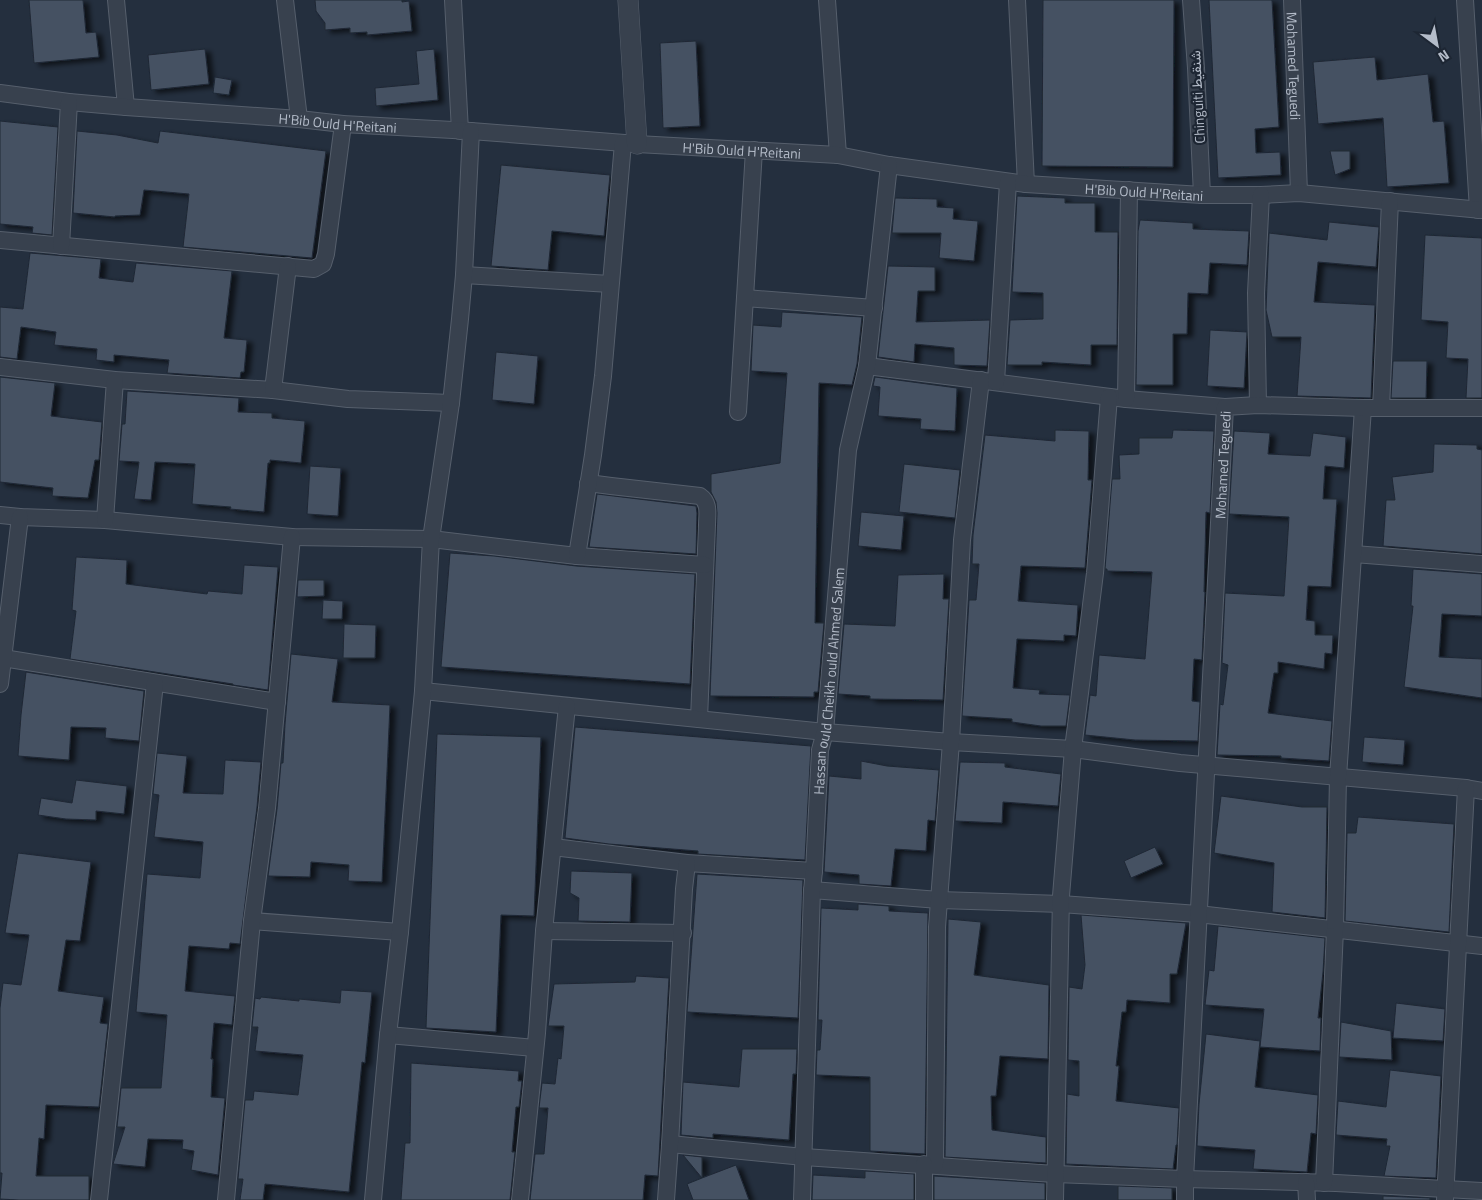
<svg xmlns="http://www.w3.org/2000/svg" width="1482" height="1200" font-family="'Titillium Web',Vazirmatn,sans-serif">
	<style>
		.building { fill: #455162; stroke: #1f2835; filter: url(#shadow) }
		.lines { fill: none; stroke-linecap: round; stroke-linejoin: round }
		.minor-casing { stroke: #565f6c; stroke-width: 18 }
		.tertiary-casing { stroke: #565f6c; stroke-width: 21 }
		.minor { stroke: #38414e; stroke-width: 16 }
		.tertiary { stroke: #38414e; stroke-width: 20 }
		.labels { text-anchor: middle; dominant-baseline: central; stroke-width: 4.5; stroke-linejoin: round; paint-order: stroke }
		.street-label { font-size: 14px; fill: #b4bcc9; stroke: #1d2633 }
	</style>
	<defs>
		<filter id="shadow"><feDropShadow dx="5.5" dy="3" stdDeviation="2.5" flood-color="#0009"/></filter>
	</defs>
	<rect width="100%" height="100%" fill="#242f3e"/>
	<g class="building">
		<polygon points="29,0 83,0 86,33 96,32 99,57 34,63"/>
		<polygon points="315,0 402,0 402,2 409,1 412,31 367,35 367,32 350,33 350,28 325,30 325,23 316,11"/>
		<polygon points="1043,0 1174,0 1173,167 1042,166"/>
		<polygon points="1209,0 1272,0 1279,127 1255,129 1256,153 1280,152 1281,175 1218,178"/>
		<polygon points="696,41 700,126 663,128 660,43"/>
		<polygon points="205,49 209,84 151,90 148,55"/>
		<polygon points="434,49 438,100 376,106 375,88 419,84 416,51"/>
		<polygon points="1375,57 1377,80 1428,74 1433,122 1444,121 1449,183 1387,187 1383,118 1318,124 1313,62"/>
		<polygon points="215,77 232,80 229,95 213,93"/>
		<polygon points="0,121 58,127 52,235 32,233 33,227 0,224"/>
		<polygon points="77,131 117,135 158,143 160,131 326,151 312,258 183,247 189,194 144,190 140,215 115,216 115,217 73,213"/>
		<polygon points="1330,151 1350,151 1350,169 1335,175"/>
		<polygon points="501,165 610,175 604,236 552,231 548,270 491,266"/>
		<polygon points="1017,196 1065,198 1065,203 1095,203 1095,232 1118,232 1117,345 1091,345 1091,365 1042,362 1042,365 1007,365 1010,320 1043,319 1043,293 1012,292"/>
		<polygon points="895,198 937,199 937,207 954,208 953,219 978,221 974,261 939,258 941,233 892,233"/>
		<polygon points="1140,220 1193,223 1193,229 1249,231 1247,265 1210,263 1208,294 1188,293 1187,334 1173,334 1173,385 1136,385 1138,231"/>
		<polygon points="1329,222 1379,227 1376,267 1318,262 1314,302 1375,305 1371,398 1297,396 1301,337 1272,337 1266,310 1269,233 1327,240"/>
		<polygon points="1425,235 1482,238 1482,398 1466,398 1468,359 1446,358 1448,322 1421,320"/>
		<polygon points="30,253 101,259 99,278 133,282 136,263 232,271 224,338 247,340 244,372 241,372 240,378 167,373 169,360 114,355 114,362 96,360 97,349 54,345 56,332 21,327 17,359 0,357 0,307 23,309"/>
		<polygon points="888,266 935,267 935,291 918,291 916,322 990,320 987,366 954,365 954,348 915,344 914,362 878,357"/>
		<polygon points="782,312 862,317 857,364 852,385 819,383 815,623 824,623 818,692 814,692 814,697 710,696 717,513 716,502 711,492 711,474 780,463 787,373 751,371 753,325 781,327"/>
		<polygon points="1210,330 1247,332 1244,388 1207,386"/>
		<polygon points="496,352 538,356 534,404 492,400"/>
		<polygon points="1393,361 1427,361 1426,398 1391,398"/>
		<polygon points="0,377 55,383 51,416 102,422 99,460 95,460 88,498 52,496 53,488 0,482"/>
		<polygon points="875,377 957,388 955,431 920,429 921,419 878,416 880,387 873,386"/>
		<polygon points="127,391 239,398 238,412 272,413 272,418 305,421 301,463 270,460 270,463 268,463 264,512 230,509 231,507 192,504 195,464 155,462 151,500 134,499 139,462 119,461 122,424 125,424"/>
		<polygon points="1055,430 1089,431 1088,480 1092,480 1085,568 1021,566 1018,601 1078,605 1076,636 1064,635 1064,641 1017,639 1013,688 1040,690 1039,694 1070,695 1066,726 1041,726 1012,722 1012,719 962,716 969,600 976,600 979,564 972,564 973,535 985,435 1055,441"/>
		<polygon points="1173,430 1214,431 1210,513 1206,512 1204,592 1205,592 1202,660 1194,659 1192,701 1200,702 1198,741 1135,740 1085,735 1090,695 1096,696 1099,655 1145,659 1152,572 1107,571 1107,569 1105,569 1112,479 1120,479 1119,455 1139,454 1139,438 1172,438"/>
		<polygon points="1234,431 1270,433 1268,454 1310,456 1313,433 1346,437 1344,468 1325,466 1323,499 1337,499 1331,587 1308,586 1306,620 1315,621 1315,635 1333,635 1332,654 1325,653 1324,669 1278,662 1278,673 1274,673 1268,713 1332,721 1329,761 1281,758 1281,756 1217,755 1220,704 1223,705 1228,665 1222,663 1225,593 1284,596 1289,517 1229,514"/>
		<polygon points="1434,444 1477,445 1477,449 1482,450 1482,554 1383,546 1386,500 1395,500 1392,477 1433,472"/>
		<polygon points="904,464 960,470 955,518 899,512"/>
		<polygon points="310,466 341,468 338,516 307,514"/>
		<polygon points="597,494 696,506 697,513 696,554 589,547"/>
		<polygon points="861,512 904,516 901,550 858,546"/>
		<polygon points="450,553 494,556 576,566 695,574 690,684 441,667"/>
		<polygon points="76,557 127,560 126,584 207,594 208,591 242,594 244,565 278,567 268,690 233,685 233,684 70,659 76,611 72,610"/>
		<polygon points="1413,569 1482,574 1482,616 1442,614 1439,657 1482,659 1482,698 1404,687 1413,606 1411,606"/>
		<polygon points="944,574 943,599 949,599 943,700 870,699 870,696 838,694 844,624 895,626 898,575"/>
		<polygon points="298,580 324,580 324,596 297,597"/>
		<polygon points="323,600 343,601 342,619 322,619"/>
		<polygon points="344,624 376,625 375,658 343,658"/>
		<polygon points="291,654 338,659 332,702 390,705 382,882 348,881 349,865 311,862 310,877 268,876 277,809 281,763 283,763 285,724"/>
		<polygon points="26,672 144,691 139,741 105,738 106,728 71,727 69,760 18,756 21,715"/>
		<polygon points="575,727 811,746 805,860 698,854 698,851 609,844 565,838"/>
		<polygon points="437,734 541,737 534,916 501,915 496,1032 426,1028"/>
		<polygon points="1364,737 1405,740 1403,765 1362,762"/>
		<polygon points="157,753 187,756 183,793 223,794 225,760 261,762 257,807 240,944 230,943 229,949 189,946 185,991 235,996 232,1025 214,1023 211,1059 213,1059 211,1097 225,1098 218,1175 191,1170 194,1151 182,1149 183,1140 148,1139 145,1167 113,1164 125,1127 117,1127 121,1088 161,1088 167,1015 136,1012 147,874 200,878 203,842 154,837 159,795 153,794"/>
		<polygon points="861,761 887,766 939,770 935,821 928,820 926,851 895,849 891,886 859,884 859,875 824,872 829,776 861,779"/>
		<polygon points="960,762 1005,763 1005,767 1061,774 1058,806 1003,802 1002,823 955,821"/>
		<polygon points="76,780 127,786 124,814 96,811 96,820 66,819 38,815 41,798 72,803"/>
		<polygon points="1221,796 1302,807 1327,807 1325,918 1272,912 1274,863 1214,853"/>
		<polygon points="1358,817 1454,824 1449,932 1345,921 1347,833 1356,833"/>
		<polygon points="1155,847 1163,864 1131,878 1124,861"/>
		<polygon points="18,853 91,862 80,941 66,940 58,991 104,997 100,1023 108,1024 99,1107 46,1105 44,1139 39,1138 36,1176 89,1176 89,1200 19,1200 0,1199 2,1173 0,1173 0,1008 3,983 21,985 29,935 5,933"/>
		<polygon points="571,871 632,873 630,922 578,921 579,898 570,893"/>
		<polygon points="697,874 803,880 798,1018 687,1012"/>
		<polygon points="858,904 889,906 889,911 928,913 925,1154 870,1151 870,1077 816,1075 817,1050 820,1050 822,1020 818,1020 821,908 858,910"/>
		<polygon points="1081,915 1186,923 1177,974 1170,974 1170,1003 1127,1000 1126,1012 1122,1012 1116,1066 1119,1066 1116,1101 1179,1108 1177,1145 1176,1145 1173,1169 1066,1164 1067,1094 1079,1096 1079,1061 1068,1060 1069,987 1082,989 1085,965"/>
		<polygon points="948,919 981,922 974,975 1049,985 1048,1059 1000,1056 996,1096 991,1096 992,1130 1046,1137 1046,1163 945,1157"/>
		<polygon points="1218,926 1325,938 1323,972 1318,1018 1321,1018 1320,1051 1260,1047 1264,1009 1205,1005 1209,970 1214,971"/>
		<polygon points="636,976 669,978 658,1176 645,1175 643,1200 530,1200 535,1154 544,1154 548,1108 539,1108 542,1083 555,1084 558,1058 561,1059 564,1026 548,1026 554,984 635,982"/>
		<polygon points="341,990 372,992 365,1063 362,1062 349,1192 265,1184 263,1200 240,1200 243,1179 238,1179 245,1100 253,1100 254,1091 298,1095 303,1055 255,1051 258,1027 252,1027 255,998 260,999 261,997 299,1001 299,999 340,1003"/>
		<polygon points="1396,1003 1445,1009 1443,1041 1393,1038"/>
		<polygon points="1341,1022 1391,1031 1392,1060 1339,1057"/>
		<polygon points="1206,1034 1260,1041 1255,1087 1318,1095 1316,1134 1311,1133 1307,1172 1253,1169 1255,1150 1197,1146 1199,1104"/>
		<polygon points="742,1049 797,1049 796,1074 793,1074 789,1140 713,1134 713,1138 681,1135 683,1082 739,1087"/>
		<polygon points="411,1063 519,1071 518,1081 522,1081 519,1107 516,1107 512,1152 515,1152 510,1200 401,1200 405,1143 410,1143"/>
		<polygon points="1390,1070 1441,1076 1436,1178 1384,1176 1390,1146 1386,1146 1387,1139 1336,1135 1338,1101 1386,1107"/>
		<polygon points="683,1155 702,1157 702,1178 736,1165 749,1200 693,1200 687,1184 702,1178"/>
		<polygon points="865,1171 914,1174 914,1200 812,1200 813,1175 865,1178"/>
		<polygon points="934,1176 1045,1183 1045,1200 934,1200"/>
		<polygon points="1118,1186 1172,1188 1172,1200 1118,1200"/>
		<polygon points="1383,1196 1430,1198 1430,1200 1383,1200"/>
	</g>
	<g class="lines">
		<g class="minor-casing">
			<g id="minor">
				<polyline points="116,0 126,107"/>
				<polyline points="285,0 299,119"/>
				<polyline points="453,0 460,131"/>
				<polyline points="827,0 838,155"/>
				<polyline points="1017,0 1026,184"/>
				<polyline points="1191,0 1196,68 1202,195"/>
				<path id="s1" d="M1292 0 1299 193"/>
				<polyline points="1465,0 1478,210"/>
				<path id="s2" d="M0 93 69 102 126 107 299 119 343 124 471 131 637 144 838 155 889 165 1026 184 1202 195H1261L1299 193 1482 210"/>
				<polyline points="0,240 314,269 323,264 326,254 343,124"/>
				<polyline points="61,246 69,102"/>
				<polyline points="464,275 610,284"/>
				<polyline points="745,298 874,308"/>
				<polyline points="867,366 1126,399 1225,407"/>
				<polyline points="0,367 115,380 273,390 348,399 451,403"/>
				<polyline points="996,382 1008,182"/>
				<polyline points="273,390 288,266"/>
				<polyline points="1126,399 1129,190"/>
				<polyline points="1258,405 1256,293 1261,195"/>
				<polyline points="1381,408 1390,201"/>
				<polyline points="738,412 754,150"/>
				<path d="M588 483 611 486 700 496C710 503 707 514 707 525L699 719"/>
				<polyline points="0,515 20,517 105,520 292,537 431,539 577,556 705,565"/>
				<polyline points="105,520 115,380"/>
				<polyline points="1354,554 1482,564"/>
				<polyline points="577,556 593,455 603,376 623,143"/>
				<polyline points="3,658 277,702"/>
				<polyline points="0,684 20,517"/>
				<polyline points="423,691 825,732 951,742 1073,749 1180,763 1466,788 1482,791"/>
				<polyline points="553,847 687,863 814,871"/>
				<polyline points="812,890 939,900 1061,904 1198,914 1482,946"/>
				<polyline points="252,921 400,932"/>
				<polyline points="544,931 683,933"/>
				<polyline points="388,1035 535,1048"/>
				<polyline points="670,1144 804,1157 1055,1174 1185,1179 1336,1183 1482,1191"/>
				<polyline points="935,1165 937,927 951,742 962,540 981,380"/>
				<polyline points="1306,1182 1307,1200"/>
				<polyline points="1324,1183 1335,929 1338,777 1363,408"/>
				<polyline points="99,1200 155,683"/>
				<polyline points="226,1200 252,921 267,808 292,537"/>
				<polyline points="373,1200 388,1035 400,932 423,691 431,539 451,403 460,319 464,275 471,131"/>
				<polyline points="520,1200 537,1033 544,931 567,706"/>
				<polyline points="666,1200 670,1144 684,889 687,863"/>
				<path id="s3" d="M802 1200 812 890 814 871 820 750 825 732 848 450 867 366 889 165"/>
				<polyline points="924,1200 924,1164"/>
				<polyline points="1055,1200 1061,896 1073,749 1095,573 1109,397"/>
				<path id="s4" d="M1185 1200V1179L1225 407 1258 405 1363 408H1482"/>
				<polyline points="1445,1200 1466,788"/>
			</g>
		</g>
		<g class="tertiary-casing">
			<polyline id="tertiary" points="628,0 637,144"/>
		</g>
		<use href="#minor" class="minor"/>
		<use href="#tertiary" class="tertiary"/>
	</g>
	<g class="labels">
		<g class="street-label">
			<text stroke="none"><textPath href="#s1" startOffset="66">Mohamed Teguedi</textPath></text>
			<text transform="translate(1197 97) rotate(-93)">Chinguiti شنقيط</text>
			<text stroke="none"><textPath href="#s2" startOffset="339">H'Bib Ould H'Reitani</textPath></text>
			<text stroke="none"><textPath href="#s2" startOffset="744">H'Bib Ould H'Reitani</textPath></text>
			<text stroke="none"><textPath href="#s2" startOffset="1149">H'Bib Ould H'Reitani</textPath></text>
			<text stroke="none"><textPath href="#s4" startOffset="736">Mohamed Teguedi</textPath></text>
			<text stroke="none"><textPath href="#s3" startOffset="520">Hassan ould Cheikh ould Ahmed Salem</textPath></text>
		</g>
	</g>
	<g transform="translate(1437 45) rotate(148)" stroke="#1d2633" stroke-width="4" paint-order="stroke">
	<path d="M0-4L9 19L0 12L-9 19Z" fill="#b4bcc9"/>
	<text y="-8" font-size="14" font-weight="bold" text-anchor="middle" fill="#b4bcc9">N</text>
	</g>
</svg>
